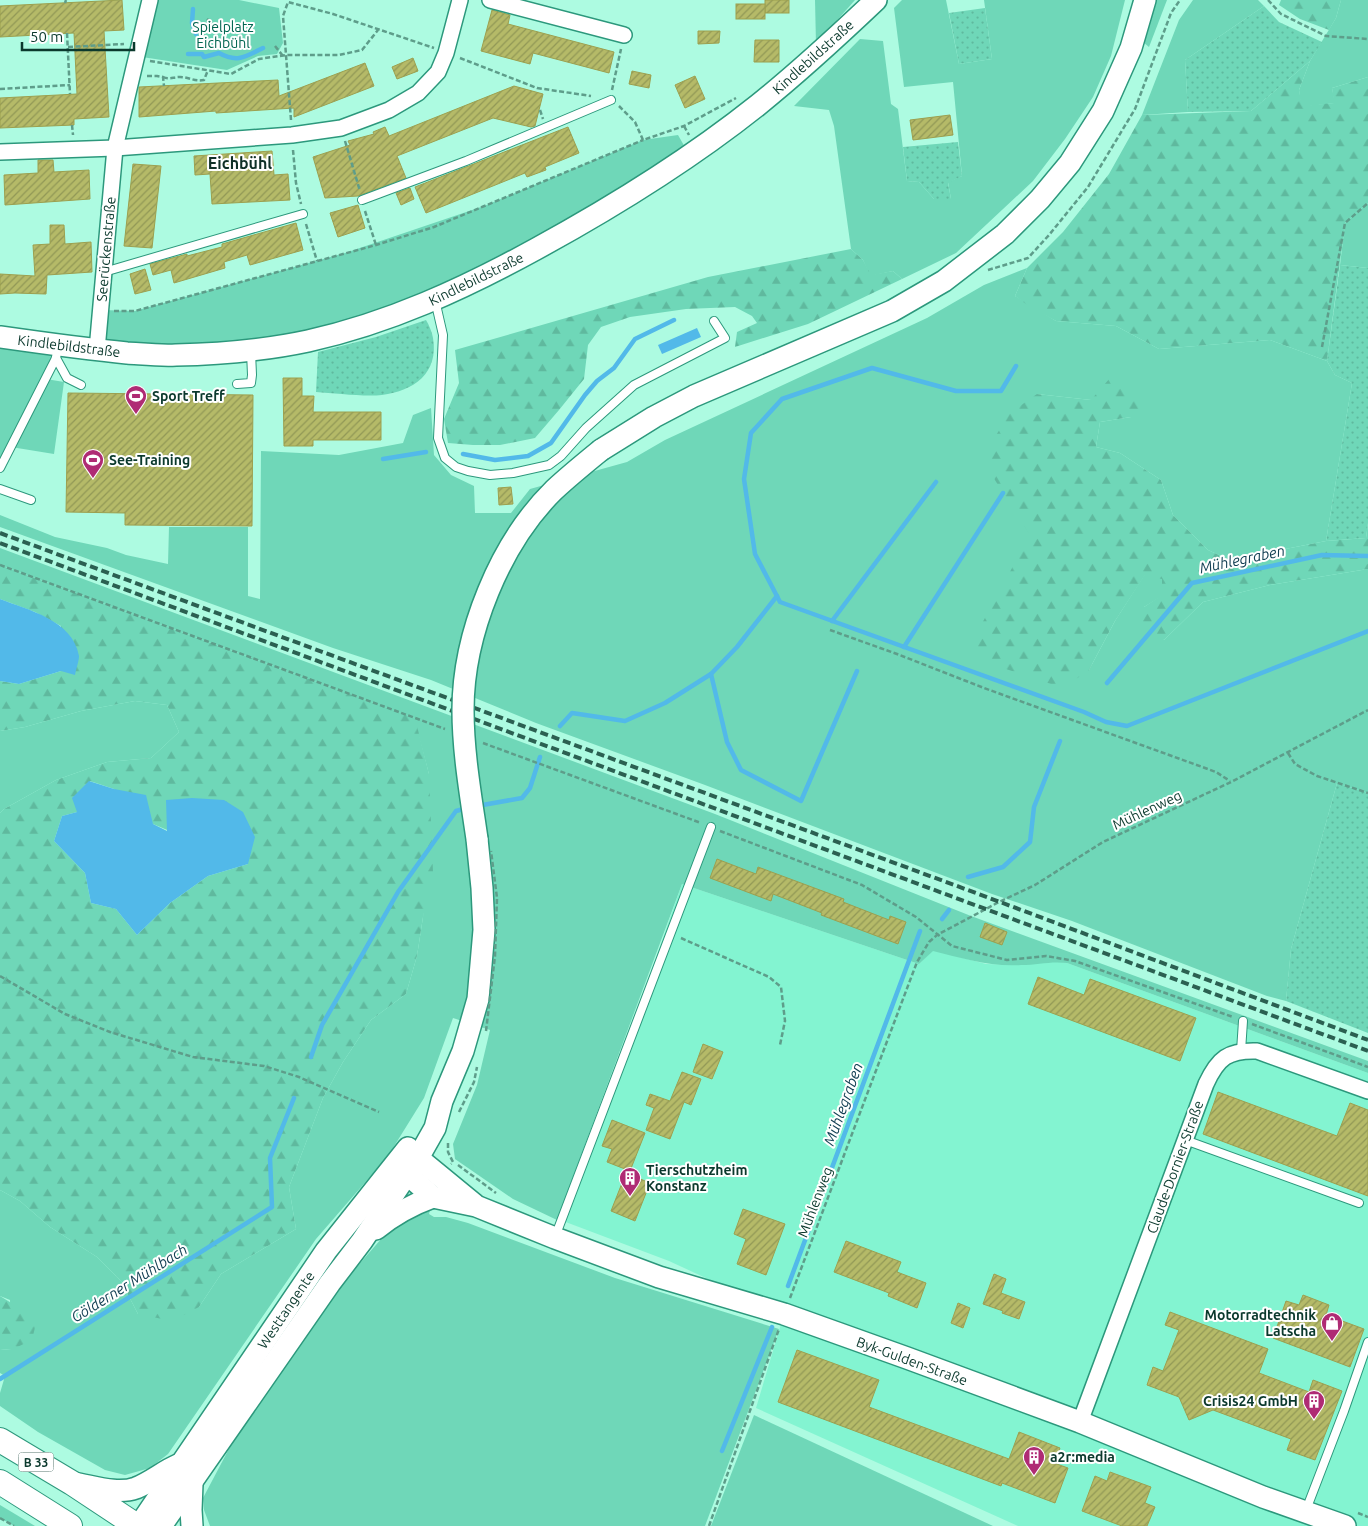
<svg xmlns="http://www.w3.org/2000/svg" width="1368" height="1526" font-family="Ubuntu,sans-serif">
	<style>
		.built { fill: #83f4d1 }
		.green { fill: #6fd7b8 }
		.forest { fill: url(#forest-firs); fill-rule: evenodd }
		.garden { fill: url(#garden-dots) }
		.water { fill: #52b9e9 }
		.lines { fill: none; stroke-linecap: round; stroke-linejoin: round }
		.stream { stroke: #52b9e9; stroke-width: 4.5 }
		.building { fill: url(#building-hatch); stroke: #9ca04f }
		.lane-casing { stroke: #2c987c; stroke-width: 10 }
		.street-casing { stroke: #2c987c; stroke-width: 18 }
		.secondary-casing { stroke: #2c987c; stroke-width: 24 }
		.primary-casing { stroke: #2c987c; stroke-width: 26 }
		.path { stroke: #5e9d8a; stroke-width: 2.5; stroke-dasharray: 5 2.5; stroke-linecap: butt }
		.lane { stroke: #fff; stroke-width: 8 }
		.street { stroke: #fff; stroke-width: 15 }
		.secondary { stroke: #fff; stroke-width: 21 }
		.primary { stroke: #fff; stroke-width: 24 }
		.rail { stroke: #2b6051; stroke-width: 4; stroke-dasharray: 8 4; stroke-linecap: butt }
		.secondary-bridge-casing { stroke: #2c987c; stroke-width: 24; stroke-linecap: butt }
		.path-bridge { stroke: #5e9d8a; stroke-width: 2.5; stroke-dasharray: 5 2.5; stroke-linecap: butt }
		.secondary-bridge { stroke: #fff; stroke-width: 21 }
		.labels { text-anchor: middle; dominant-baseline: central; stroke-width: 4; stroke-linejoin: round; paint-order: stroke }
		.shield { fill: #fff; stroke: #54746c; stroke-width: 1 }
		.shield-label { font-size: 12px; font-weight: bold; fill: #0b392d }
		.park-label { font-size: 14px; fill: #006550; stroke: #fff }
		.street-label { font-size: 14px; fill: #0b392d; stroke: #fff }
		.poi-label { font-size: 14px; font-weight: bold; fill: #0b392d; stroke: #fff; text-anchor: start }
		.water-label { font-size: 15px; font-style: italic; fill: #144054; stroke: #fff }
		.quarter-label { font-size: 16px; font-weight: bold; fill: #103027; stroke: #fff }
	</style>
	<defs>
		<pattern id="forest-firs" width="22" height="20" patternUnits="userSpaceOnUse" patternTransform="scale(1.25)"><rect width="22" height="20" fill="#6fd7b8"/><path d="M5 1l3.5 6h-7zM16 11l3.5 6h-7z" fill="#5fb99e"/></pattern>
		<pattern id="garden-dots" width="8" height="8" patternUnits="userSpaceOnUse" patternTransform="scale(1.25)"><rect width="8" height="8" fill="#6fd7b8"/><path d="M2 2h.1M6 6h.1" fill="none" stroke="#5fb99e" stroke-width="1.8" stroke-linecap="round"/></pattern>
		<pattern id="building-hatch" width="6" height="6" patternUnits="userSpaceOnUse" patternTransform="scale(1.25)"><rect width="6" height="6" fill="#b5ba68"/><path d="M-1 1l2-2M0 6l6-6M5 7l2-2" fill="none" stroke="#919856"/></pattern>
	</defs>
	<rect width="100%" height="100%" fill="#adfbe1"/>
	<polygon class="built" points="682,884 919,964 933,950 986,964 1022,965 1053,961 1067,963 1368,1073 1368,1526 1018,1526 756,1408 784,1314 669,1261 563,1221"/>
	<g class="green">
		<polygon points="157,0 239,0 279,8 283,43 277,54 258,56 227,70 142,57"/>
		<polygon points="815,0 855,0 816,44"/>
		<polygon points="902,0 946,0 959,64 992,59 984,0 1125,0 1111,56 1093,97 1065,139 1033,181 956,253 902,279 893,271 870,276 863,260 851,249 834,126 829,110 794,106 860,39 883,41 891,104 898,109 907,181 919,182 934,199 951,199 948,182 962,176 953,82 904,87 894,8"/>
		<polygon points="1157,0 1167,0 1149,47 1143,42"/>
		<polygon points="1193,0 1258,0 1264,6 1185,60 1188,112 1142,115 1179,20"/>
		<polygon points="1341,0 1368,0 1368,77 1332,88 1335,103 1301,107 1299,90 1310,61 1336,18"/>
		<polygon points="678,135 686,149 612,206 425,304 250,350 97,350 101,310 135,311 345,253 484,206 643,140"/>
		<polygon points="1368,203 1368,268 1340,265 1345,223"/>
		<polygon points="1027,268 1015,296 1056,321 1116,326 1159,349 1270,340 1327,361 1335,375 1352,383 1326,541 1230,560 1208,550 1173,515 1161,480 1120,453 1096,447 1100,422 1131,417 1091,400 1037,394 1030,535 1089,670 1115,621 1145,574 1162,578 1162,596 1144,607 1164,640 1203,602 1270,585 1368,569 1368,793 1337,783 1291,949 1286,1001 1267,996 1072,921 992,894 705,785 536,723 431,680 333,648 0,527 0,515 55,537 107,548 126,555 168,564 169,527 248,527 248,596 260,599 261,451 339,455 403,443 413,415 431,408 434,455 451,475 474,486 475,513 511,513 530,489 627,462 665,440 927,318 984,285"/>
		<polygon points="0,336 58,345 46,379 64,382 54,454 11,447 0,468"/>
		<path d="M0 548 715 814 971 916 1368 1061V1073L1067 963C1050 961 1038 965 1021 965 990 967 962 958 933 951L919 964 682 884 557 1220 513 1199 455 1159 453 1144 477 1085 490 1030 453 1018 424 1098 388 1156 316 1239 168 1454 150 1468 125 1475 105 1470 38 1432 0 1406V1393L5 1376 0 1373V1349L11 1350 10 1300 0 1296V1190L20 1201 50 1227 97 1257 121 1281 138 1314 199 1307 221 1274 296 1229 289 1187 323 1098 343 1062 371 1020 406 994 417 956 423 917 429 812V774L414 718 0 565Z"/>
		<polygon points="135,701 167,705 179,732 151,758 107,762 56,780 4,809 0,813 0,731 25,727 81,711"/>
		<polygon points="433,1197 429,1214 434,1217 446,1217 468,1223 615,1278 779,1329 705,1526 210,1526 204,1510 203,1498 231,1445 341,1285 389,1230"/>
		<polygon points="754,1415 993,1526 711,1526"/>
		<polygon points="0,1505 35,1526 14,1526 0,1518"/>
	</g>
	<g class="forest">
		<polygon points="1281,0 1341,0 1336,18 1329,30 1300,19 1279,5"/>
		<polygon points="1310,61 1299,90 1302,106 1334,103 1332,88 1368,77 1368,203 1345,223 1327,361 1270,340 1159,349 1116,326 1056,321 1030,307 1015,296 1027,268 1063,232 1109,174 1142,115 1251,111"/>
		<polygon points="851,249 863,260 871,275 893,271 902,279 808,324 735,347 737,332 757,323 752,316 735,307 686,309 630,317 601,327 588,345 584,379 559,410 535,438 500,445 473,445 448,443 444,419 459,383 455,350 708,277"/>
		<polygon points="1110,378 1136,386 1139,411 1131,417 1100,422 1096,447 1120,453 1161,480 1173,515 1208,550 1230,560 1326,541 1366,538 1368,523 1368,569 1270,585 1203,602 1164,640 1137,626 1144,607 1162,595 1162,579 1145,575 1115,621 1089,670 1063,688 985,662 973,640 1030,535 993,477 988,448 1010,413 1037,394 1091,400"/>
		<path d="M0 565 415 718 429 774 433 872 423 917 417 956 406 994 371 1020 343 1062 323 1098 289 1187 296 1229 221 1274 199 1307 172 1321 138 1314 121 1281 97 1257 50 1227 20 1201 0 1190V813L4 809 56 780 107 762 151 758 179 732 167 705 135 701 81 711 25 727 0 731V681L19 684 61 671V626L35 612 0 599ZM90 781 114 789 153 824 248 864 208 876 170 903 137 935 116 909 91 903 85 873 54 841 62 816 77 812Z"/>
		<polygon points="0,1296 37,1319 32,1340 11,1350 0,1349"/>
	</g>
	<g class="garden">
		<polygon points="1264,6 1279,22 1322,42 1310,61 1251,111 1188,112 1185,60"/>
		<polygon points="985,8 992,59 959,64 949,13"/>
		<polygon points="958,142 962,176 948,183 951,199 934,199 919,182 907,181 903,147"/>
		<polygon points="1340,265 1368,268 1368,523 1366,538 1326,541 1352,383 1335,375 1327,361"/>
		<path d="M426 320C429 325 432 332 433 338 439 373 414 391 382 395 364 397 334 393 316 392L318 352 376 337Z"/>
		<polygon points="1337,783 1368,793 1368,1033 1286,1001 1291,949"/>
	</g>
	<g class="water">
		<polygon points="697,328 701,337 662,354 658,345"/>
		<path d="M0 599C28 610 73 620 79 656 79 661 76 669 75 675L61 671 19 684 0 681Z"/>
		<polygon points="89,781 114,789 146,795 153,824 167,831 166,800 192,798 224,800 243,812 255,837 248,864 208,876 170,903 137,935 116,909 91,903 85,873 54,841 62,816 77,812 72,798"/>
	</g>
	<g class="lines">
		<g class="stream">
			<polyline points="193,9 192,23 196,34"/>
			<path d="M188 54H202L204 57 219 53C237 63 245 57 263 48"/>
			<polyline points="1016,366 1001,391 956,391 872,368 782,399 751,433 744,479 755,554 780,602 1084,712 1106,722 1127,726 1368,631"/>
			<polyline points="463,454 495,460 528,456 551,443 585,395 597,381 614,368 635,339 674,320"/>
			<polyline points="383,459 426,452"/>
			<polyline points="832,621 936,482"/>
			<polyline points="904,647 1003,493"/>
			<polyline points="711,674 727,742 741,770 801,801 857,671"/>
			<polyline points="1107,683 1192,583 1322,555 1368,556"/>
			<polyline points="560,726 572,713 625,721 665,703 711,674 737,647 777,596"/>
			<polyline points="477,806 522,798 530,788 540,757"/>
			<polyline points="968,877 1003,867 1030,842 1034,807 1060,741"/>
			<polyline points="942,919 949,910"/>
			<polyline points="311,1057 322,1025 398,892 456,811 467,808"/>
			<polyline points="788,1286 920,931"/>
			<polyline points="0,1379 272,1207 270,1158 294,1098"/>
			<polyline points="722,1451 772,1327"/>
		</g>
	</g>
	<g class="building">
		<polygon points="122,0 124,30 104,31 109,117 74,119 74,125 0,128 0,98 77,94 74,33 0,37 0,6"/>
		<rect x="765" y="0" width="24" height="13"/>
		<rect x="736" y="4" width="29" height="15"/>
		<polygon points="492,10 510,15 508,24 614,52 609,73 533,53 530,64 481,51"/>
		<polygon points="698,31 720,31 719,43 698,44"/>
		<polygon points="755,40 779,40 779,62 754,62"/>
		<polygon points="413,58 418,71 397,79 392,67"/>
		<polygon points="365,63 374,86 294,117 294,108 216,113 216,111 139,117 139,87 278,80 279,96"/>
		<polygon points="632,71 651,75 649,88 629,84"/>
		<polygon points="695,76 705,99 685,108 675,85"/>
		<polygon points="514,86 543,94 535,126 531,127 493,118 397,156 406,178 358,196 325,198 313,157 350,145 348,141 374,134 373,132 385,127 389,136"/>
		<polygon points="950,115 953,135 913,140 910,120"/>
		<polygon points="568,127 579,153 545,167 546,170 527,177 525,173 426,213 415,187"/>
		<polygon points="272,151 274,175 288,174 290,200 212,204 210,174 195,175 194,156"/>
		<polygon points="38,160 53,160 54,172 89,170 90,199 5,205 4,175 38,173"/>
		<polygon points="133,164 161,166 152,248 124,246"/>
		<polygon points="410,188 414,199 401,205 396,193"/>
		<polygon points="358,205 365,228 338,237 330,213"/>
		<polygon points="296,223 303,250 250,265 247,255 224,262 225,268 174,283 171,270 153,275 150,264 187,254 187,256 222,247 222,244"/>
		<polygon points="50,225 64,225 65,244 91,242 92,272 47,275 46,294 15,293 0,294 0,274 35,276 33,245 50,244"/>
		<polygon points="145,269 151,290 135,294 130,274"/>
		<polygon points="283,378 302,378 302,396 314,396 313,412 381,412 381,440 313,440 313,446 284,446"/>
		<polygon points="68,393 253,395 252,526 125,525 125,513 66,512"/>
		<polygon points="511,487 513,504 499,505 498,488"/>
		<polygon points="717,859 756,874 758,867 844,899 843,902 889,920 890,916 906,922 898,944 821,915 822,913 773,894 771,901 710,878"/>
		<polygon points="985,923 1007,932 1002,945 980,937"/>
		<polygon points="1038,977 1084,995 1090,979 1196,1018 1180,1061 1028,1004"/>
		<polygon points="703,1044 723,1052 712,1079 693,1072"/>
		<polygon points="682,1072 701,1079 691,1105 684,1102 670,1139 646,1130 654,1108 646,1105 650,1094 670,1101"/>
		<polygon points="1218,1092 1337,1136 1350,1103 1368,1110 1368,1196 1203,1134"/>
		<polygon points="612,1120 645,1133 630,1171 607,1162 612,1149 602,1146"/>
		<polygon points="626,1173 650,1183 635,1221 611,1211"/>
		<polygon points="743,1209 785,1224 766,1275 737,1264 746,1239 734,1234"/>
		<polygon points="846,1241 901,1262 897,1272 926,1283 917,1308 888,1296 889,1293 834,1272"/>
		<polygon points="994,1274 1006,1279 1001,1293 1025,1302 1019,1319 1002,1313 1003,1311 983,1304"/>
		<polygon points="1303,1295 1329,1305 1326,1315 1364,1329 1350,1367 1273,1338 1286,1301 1299,1305"/>
		<polygon points="958,1303 970,1308 963,1328 951,1323"/>
		<polygon points="1170,1312 1268,1349 1259,1373 1309,1392 1313,1380 1342,1391 1315,1460 1287,1450 1291,1439 1213,1410 1189,1420 1179,1397 1147,1385 1153,1367 1163,1371 1179,1330 1165,1325"/>
		<polygon points="797,1350 879,1380 869,1407 1009,1459 1019,1432 1060,1448 1054,1463 1068,1468 1055,1503 1002,1483 1001,1486 778,1402"/>
		<polygon points="1110,1472 1151,1487 1145,1503 1155,1507 1147,1526 1122,1526 1082,1511 1095,1476 1107,1481"/>
	</g>
	<g class="lines">
		<g class="lane-casing">
			<g id="lane">
				<polyline points="362,200 466,161 611,100"/>
				<polyline points="104,272 303,214"/>
				<polyline points="435,300 443,335 438,438 445,458 456,467 468,471 490,475 513,473 549,465 561,456 586,428 634,385 725,338 714,321"/>
				<polyline points="56,358 67,378 81,385"/>
				<polyline points="237,384 251,383 252,375 251,352"/>
				<polyline points="0,468 56,358 58,346"/>
				<polyline points="0,489 31,500"/>
				<polyline points="1241,1051 1243,1021"/>
				<polyline points="1185,1140 1359,1203"/>
				<polyline points="555,1237 711,827"/>
				<polyline points="1306,1510 1344,1411 1368,1342"/>
			</g>
		</g>
		<g class="street-casing">
			<g id="street">
				<polyline points="490,0 624,35"/>
				<polyline points="0,152 115,148 292,135 341,128 389,110 418,93 438,72 446,53 460,0"/>
				<polyline points="97,350 115,148 150,0"/>
				<path d="M1080 1422 1206 1084C1218 1058 1228 1050 1257 1051L1368 1091"/>
			</g>
		</g>
		<g class="secondary-casing">
			<g id="secondary">
				<path d="M0 337C42 343 84 349 127 353 143 354 160 356 176 355 220 354 266 350 308 341 389 323 463 289 536 249 613 207 689 160 758 105 799 72 838 36 876 0"/>
				<polyline points="601,450 654,417 694,396 892,311 944,281 1005,234 1040,199 1070,163 1103,111 1131,48 1145,0"/>
				<polyline points="401,1158 407,1174 433,1197 476,1206 555,1238 659,1277 784,1314 907,1358 1080,1422 1263,1497 1345,1526"/>
				<polyline points="404,1158 418,1158 474,1204"/>
				<path d="M376 1229C393 1215 411 1205 433 1197"/>
				<path d="M73 1483C93 1486 117 1495 136 1488 151 1482 164 1471 178 1465"/>
				<polyline points="192,1483 191,1510 192,1526"/>
				<polyline points="139,1526 326,1251 408,1148"/>
				<polyline points="161,1526 330,1283 362,1241 418,1158 435,1128 442,1101 463,1051 478,999 484,930 482,888 477,839"/>
			</g>
		</g>
		<g class="primary-casing">
			<g id="primary">
				<polyline points="0,1440 72,1483 137,1526"/>
				<polyline points="0,1482 70,1526"/>
			</g>
		</g>
		<g class="path">
			<polyline points="1268,0 1281,14 1326,36 1368,39"/>
			<polyline points="65,3 66,0"/>
			<polyline points="207,19 217,29"/>
			<polyline points="67,33 70,94"/>
			<polyline points="275,46 283,56"/>
			<polyline points="68,47 124,44"/>
			<polyline points="460,58 537,88 591,96"/>
			<polyline points="150,61 231,74 259,59 286,55 339,55 362,50 378,30"/>
			<polyline points="147,76 157,76 163,77 164,86"/>
			<path d="M163 77C169 80 173 77 180 77 189 77 195 82 204 80L208 70"/>
			<polyline points="0,89 70,85"/>
			<polyline points="612,90 621,49"/>
			<polyline points="619,106 635,122 643,140 684,126 736,98"/>
			<polyline points="540,110 543,119"/>
			<polyline points="291,120 283,16 288,2 333,14 434,48"/>
			<polyline points="72,125 73,135"/>
			<polyline points="684,126 689,135"/>
			<polyline points="345,141 360,191"/>
			<polyline points="293,150 296,183 301,204"/>
			<polyline points="365,211 376,245"/>
			<polyline points="306,224 317,261"/>
			<polyline points="988,270 1028,258 1049,235 1088,187 1135,109 1171,13 1180,0"/>
			<polyline points="114,311 135,311 376,245 434,227 643,140"/>
			<polyline points="1322,347 1345,223 1368,203"/>
			<polyline points="0,565 445,729"/>
			<polyline points="830,630 897,654 984,688 1216,772 1230,781"/>
			<polyline points="483,743 701,823"/>
			<polyline points="1288,753 1295,764 1317,776 1368,793"/>
			<polyline points="720,831 862,885 916,917 952,946 1007,960 1046,956 1075,961 1233,1017"/>
			<polyline points="681,938 769,977 781,987 785,1021 780,1045"/>
			<polyline points="0,976 65,1014 110,1032 193,1057 264,1066 299,1077 379,1112"/>
			<polyline points="1252,1024 1368,1067"/>
			<polyline points="459,1112 474,1082 477,1067"/>
			<polyline points="448,1143 448,1152 453,1162 451,1164"/>
			<polyline points="458,1165 496,1193"/>
			<polyline points="790,1298 917,962 929,942 937,935 999,902 1035,885 1103,842 1231,782 1368,710"/>
			<polyline points="1358,1513 1368,1517"/>
			<polyline points="0,1518 14,1526"/>
			<polyline points="709,1526 779,1329"/>
		</g>
		<use href="#lane" class="lane"/>
		<use href="#street" class="street"/>
		<use href="#secondary" class="secondary"/>
		<use href="#primary" class="primary"/>
		<g class="rail">
			<polyline points="0,533 976,893 1368,1040"/>
			<polyline points="0,543 1368,1051"/>
		</g>
		<g class="secondary-bridge-casing">
			<path id="secondary-bridge" d="M477 839C471 797 463 753 463 710 463 634 500 543 554 490 569 476 585 463 601 450"/>
		</g>
		<polyline class="path-bridge" points="486,1031 495,956 497,898 491,851"/>
		<use href="#secondary-bridge" class="secondary-bridge"/>
	</g>
	<defs>
		<g id="stadium-pin" transform="scale(1.125)"><path d="M0 17L-7.5 6A9.5 9.5 0 1 1 7.5 6Z" fill="#af2b74" stroke="#fff"/><path d="M0-5a6.5 5 0 1 0 0 10a6.5 5 0 1 0 0-10ZM-3.5-1.8h7v3.6h-7Z" fill="#fff"/></g>
		<g id="building-pin" transform="scale(1.125)"><path d="M0 17L-7.5 6A9.5 9.5 0 1 1 7.5 6Z" fill="#af2b74" stroke="#fff"/><path d="M-4-6H4V6H1V3H-1V6H-4ZM-2.5-4.3h1.7v1.8h-1.7ZM.8-4.3h1.7v1.8H.8ZM-2.5-1h1.7V.8h-1.7ZM.8-1h1.7V.8H.8Z" fill="#fff"/></g>
		<g id="shop-pin" transform="scale(1.125)"><path d="M0 17L-7.5 6A9.5 9.5 0 1 1 7.5 6Z" fill="#af2b74" stroke="#fff"/><path d="M-5-2.5h2.3a2.7 3.5 0 0 1 5.4 0H5L5.5 6h-11ZM-1.5-2.5h3a1.5 2.3 0 0 0-3 0Z" fill="#fff"/></g>
	</defs>
	<g fill-rule="evenodd">
		<use href="#stadium-pin" x="136" y="396"/>
		<use href="#stadium-pin" x="93" y="460"/>
		<use href="#building-pin" x="630" y="1178"/>
		<use href="#shop-pin" x="1332" y="1323"/>
		<use href="#building-pin" x="1314" y="1401"/>
		<use href="#building-pin" x="1034" y="1457"/>
	</g>
	<g class="labels">
		<rect class="shield" x="18.5" y="1452.5" width="35" height="19" rx="4"/>
		<g class="shield-label">
			<text x="36" y="1462">B 33</text>
		</g>
		<g class="park-label">
			<text x="223" y="27">Spielplatz<tspan x="223" dy="16">Eichbühl</tspan></text>
		</g>
		<g class="street-label">
			<text transform="translate(813 57) rotate(-42)">Kindlebildstraße</text>
			<text transform="translate(106 249) rotate(-85)">Seerückenstraße</text>
			<text transform="translate(476 279) rotate(-26)">Kindlebildstraße</text>
			<text transform="translate(69 346) rotate(7)">Kindlebildstraße</text>
			<text transform="translate(1147 810) rotate(-25)">Mühlenweg</text>
			<text transform="translate(1175 1167) rotate(-70)">Claude-Dornier-Straße</text>
			<text transform="translate(815 1202) rotate(-69)">Mühlenweg</text>
			<text transform="translate(286 1310) rotate(-56)">Westtangente</text>
			<text transform="translate(912 1361) rotate(20)">Byk-Gulden-Straße</text>
		</g>
		<g class="poi-label">
			<text x="152" y="396">Sport Treff</text>
			<text x="109" y="460">See-Training</text>
			<text x="646" y="1170">Tierschutzheim<tspan x="646" dy="16">Konstanz</tspan></text>
			<text x="1316" y="1315" text-anchor="end">Motorradtechnik<tspan x="1316" dy="16">Latscha</tspan></text>
			<text x="1298" y="1401" text-anchor="end">Crisis24 GmbH</text>
			<text x="1050" y="1457">a2r:media</text>
		</g>
		<g class="water-label">
			<text transform="translate(1242 559) rotate(-12)">Mühlegraben</text>
			<text transform="translate(843 1104) rotate(-70)">Mühlegraben</text>
			<text transform="translate(129 1283) rotate(-32)">Gölderner Mühlbach</text>
		</g>
		<g class="quarter-label">
			<text x="240" y="163">Eichbühl</text>
		</g>
	</g>
	<path d="M22 42v8h112v-8" fill="none" stroke="#0b392d" stroke-width="2.5"/>
	<text x="30" y="42" font-size="15" fill="#0b392d" stroke="#ffffff" stroke-width="4" paint-order="stroke">50 m</text>
</svg>
